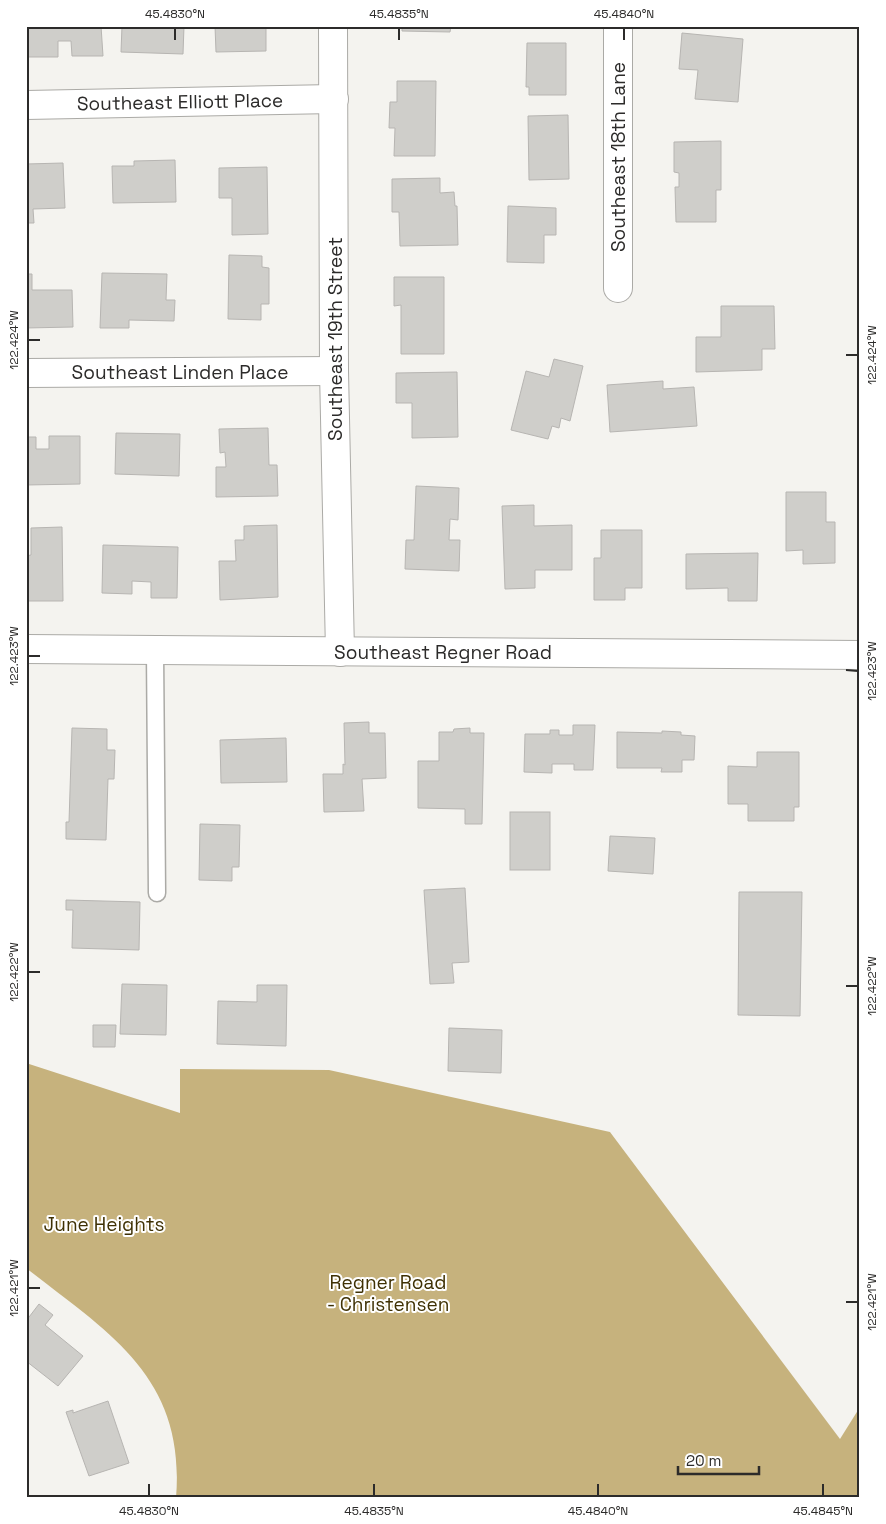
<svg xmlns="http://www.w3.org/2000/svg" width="886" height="1524" font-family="'Space Grotesk',sans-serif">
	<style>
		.forest { fill: #c6b27d }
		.building { fill: #cfceca; stroke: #b7b5b2 }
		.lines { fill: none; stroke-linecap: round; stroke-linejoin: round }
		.service-casing { stroke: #abaaa6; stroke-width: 19 }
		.minor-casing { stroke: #abaaa6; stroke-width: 30 }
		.tertiary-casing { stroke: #abaaa6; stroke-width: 30 }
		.service { stroke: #fff; stroke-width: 16 }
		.minor { stroke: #fff; stroke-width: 28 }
		.tertiary { stroke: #fff; stroke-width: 28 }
		.ticks { fill: none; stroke: #2c2b2a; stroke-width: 2 }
		.labels { text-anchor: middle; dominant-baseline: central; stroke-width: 4; stroke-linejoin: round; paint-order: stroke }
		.street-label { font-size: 19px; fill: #2c2b2a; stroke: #fff }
		.park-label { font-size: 19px; fill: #3f3104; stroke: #fff }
		.neatline { fill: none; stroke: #2c2b2a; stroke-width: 2 }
		.ticks-label { font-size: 12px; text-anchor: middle; fill: #2c2b2a }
	</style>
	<rect width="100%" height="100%" fill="#f4f3ef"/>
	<path class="forest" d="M26 1063 180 1113V1069L329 1070 610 1132 840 1439 860 1407V1498H176C186 1377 109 1333 26 1268Z"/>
	<g class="building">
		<polygon points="28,26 101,26 103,56 72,56 71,41 58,41 58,57 27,57"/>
		<polygon points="122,26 184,26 183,54 121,52"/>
		<polygon points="215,26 266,26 266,51 216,52"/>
		<polygon points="402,26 451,26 450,32 402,31"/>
		<polygon points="682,33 743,39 738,102 695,99 698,70 679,69"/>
		<polygon points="527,43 566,43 566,95 529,95 529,87 526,87"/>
		<polygon points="397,81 436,81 435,156 394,156 395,128 389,128 390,102 397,102"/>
		<polygon points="568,115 569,179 529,180 528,116"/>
		<polygon points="721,141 721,190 716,190 716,222 676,222 675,187 679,187 679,173 674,172 674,142"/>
		<polygon points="175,160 176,202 113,203 112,166 134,166 134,161"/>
		<polygon points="63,163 65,208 33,209 34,223 26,223 26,164"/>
		<polygon points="267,167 268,234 232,235 232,198 219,198 219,168"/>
		<polygon points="440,178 440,193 454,192 455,206 457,206 458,245 400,246 399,212 392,212 392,179"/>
		<polygon points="508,206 556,208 556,235 544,235 544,263 507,262"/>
		<polygon points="229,255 262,256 262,267 269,268 269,304 261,304 261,320 228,319"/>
		<polygon points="102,273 167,274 166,300 175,300 174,321 129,320 129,328 100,328"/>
		<polygon points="26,274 32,274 32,290 72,290 73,327 26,328"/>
		<polygon points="394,277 444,277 444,354 401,354 401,305 394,306"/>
		<polygon points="721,306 774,306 775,349 762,349 762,370 696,372 696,337 721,337"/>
		<polygon points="554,359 583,366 570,421 561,418 559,428 552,426 548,439 511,430 526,371 549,377"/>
		<polygon points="457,372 458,437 412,438 412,403 396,403 396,373"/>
		<polygon points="663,381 663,389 694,387 697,426 610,432 607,385"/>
		<polygon points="268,428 269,465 277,465 278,496 216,497 216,467 226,467 225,452 220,453 219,429"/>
		<polygon points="116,433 180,434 179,476 115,474"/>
		<polygon points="49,436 80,436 80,484 26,485 26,437 36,437 36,449 49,449"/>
		<polygon points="416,486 459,488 458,520 450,519 449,540 460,540 459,571 405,569 406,540 414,540"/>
		<polygon points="786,492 826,492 826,522 835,522 835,563 803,564 803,550 786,551"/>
		<polygon points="534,505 534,526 572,525 572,570 535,570 535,588 505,589 502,506"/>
		<polygon points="277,525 278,597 220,600 219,561 236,561 235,540 244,540 244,526"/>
		<polygon points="62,527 63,601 26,601 26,556 31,555 31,528"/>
		<polygon points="601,530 642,530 642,588 625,588 625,600 594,600 594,558 601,558"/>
		<polygon points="103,545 178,547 177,598 151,598 151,582 132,581 132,594 102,593"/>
		<polygon points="758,553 757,601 728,601 728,588 686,589 686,554"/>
		<polygon points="369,722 369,733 385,733 386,778 362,779 364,811 324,812 323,774 343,774 343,764 345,765 344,723"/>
		<polygon points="573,725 595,725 593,770 574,770 574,764 552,764 552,773 524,772 525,734 550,734 550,730 559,730 559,735 573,735"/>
		<polygon points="72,728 107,729 107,750 115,750 114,779 108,779 106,840 66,839 66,822 69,822"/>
		<polygon points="470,728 470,733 484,733 482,824 465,824 465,809 418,808 418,761 439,761 439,732 453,732 454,729"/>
		<polygon points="662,731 681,732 681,735 695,736 694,760 682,760 682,772 661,772 662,768 617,768 617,732 662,733"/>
		<polygon points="286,738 287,782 221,783 220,740"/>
		<polygon points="757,752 799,752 799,807 794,807 794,821 748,821 748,804 728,804 728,766 757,767"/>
		<rect x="510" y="812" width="40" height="58"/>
		<polygon points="200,824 240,825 239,867 232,867 232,881 199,880"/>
		<polygon points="610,836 655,838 653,874 608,871"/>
		<polygon points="465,888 469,962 452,963 454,983 430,984 424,890"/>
		<polygon points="739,892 802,892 800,1016 738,1015"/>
		<polygon points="66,900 140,902 139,950 72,948 73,910 66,910"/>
		<polygon points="122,984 167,985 166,1035 120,1034"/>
		<polygon points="257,985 287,985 286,1046 217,1044 218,1001 257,1002"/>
		<polygon points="93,1025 116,1025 115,1047 93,1047"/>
		<polygon points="449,1028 502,1030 501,1073 448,1071"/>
		<polygon points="39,1304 53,1315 45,1325 83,1356 58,1386 26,1361 26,1321"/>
		<polygon points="108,1401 129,1463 89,1476 66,1412 73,1410 73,1413"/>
	</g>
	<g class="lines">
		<g class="service-casing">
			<polyline id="service" points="155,651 157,893"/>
		</g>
		<g class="minor-casing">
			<g id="minor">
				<polyline points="333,26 334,371 340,652"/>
				<polyline points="26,105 334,99"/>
				<polyline points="618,288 618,26"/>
				<polyline points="26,373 334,371"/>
			</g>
		</g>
		<g class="tertiary-casing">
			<polyline id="tertiary" points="26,649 860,655"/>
		</g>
		<use href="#service" class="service"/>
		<use href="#minor" class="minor"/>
		<use href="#tertiary" class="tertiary"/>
	</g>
	<path class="ticks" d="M175 40V28M399 40V28M624 40V28M28 340H40M846 355H858M28 656H40M846 670 858 671M28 972H40M846 986H858M28 1288H40M846 1302H858M149 1496V1484M374 1496V1484M598 1496V1484M823 1496V1484"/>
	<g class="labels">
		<g class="street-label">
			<text transform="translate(180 102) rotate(-1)">Southeast Elliott Place</text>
			<text transform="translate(618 157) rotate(-90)">Southeast 18th Lane</text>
			<text transform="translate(335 339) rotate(-90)">Southeast 19th Street</text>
			<text x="180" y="372">Southeast Linden Place</text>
			<text x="443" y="652">Southeast Regner Road</text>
		</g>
		<g class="park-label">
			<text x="104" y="1224">June Heights</text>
			<text x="388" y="1282">Regner Road<tspan x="388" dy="22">- Christensen</tspan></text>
		</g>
	</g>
	<rect width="886" height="1524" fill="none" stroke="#ffffff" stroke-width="55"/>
	<path d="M678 1466v8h81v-8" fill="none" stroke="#2c2b2a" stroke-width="2.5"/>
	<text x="686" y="1466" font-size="15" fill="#2c2b2a" stroke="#ffffff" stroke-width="4" paint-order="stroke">20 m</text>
	<rect x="28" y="28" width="830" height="1468" class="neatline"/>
	<g class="ticks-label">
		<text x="175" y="18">45.4830°N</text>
		<text x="399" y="18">45.4835°N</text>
		<text x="624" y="18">45.4840°N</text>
		<text transform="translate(14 340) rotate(-90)" y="4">122.424°W</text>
		<text transform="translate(872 355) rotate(-90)" y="4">122.424°W</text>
		<text transform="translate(14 656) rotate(-90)" y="4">122.423°W</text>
		<text transform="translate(872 671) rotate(-90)" y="4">122.423°W</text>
		<text transform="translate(14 972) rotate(-90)" y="4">122.422°W</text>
		<text transform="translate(872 986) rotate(-90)" y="4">122.422°W</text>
		<text transform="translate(14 1288) rotate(-90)" y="4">122.421°W</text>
		<text transform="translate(872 1302) rotate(-90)" y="4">122.421°W</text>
		<text x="149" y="1515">45.4830°N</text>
		<text x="374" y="1515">45.4835°N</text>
		<text x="598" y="1515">45.4840°N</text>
		<text x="823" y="1515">45.4845°N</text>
	</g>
</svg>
